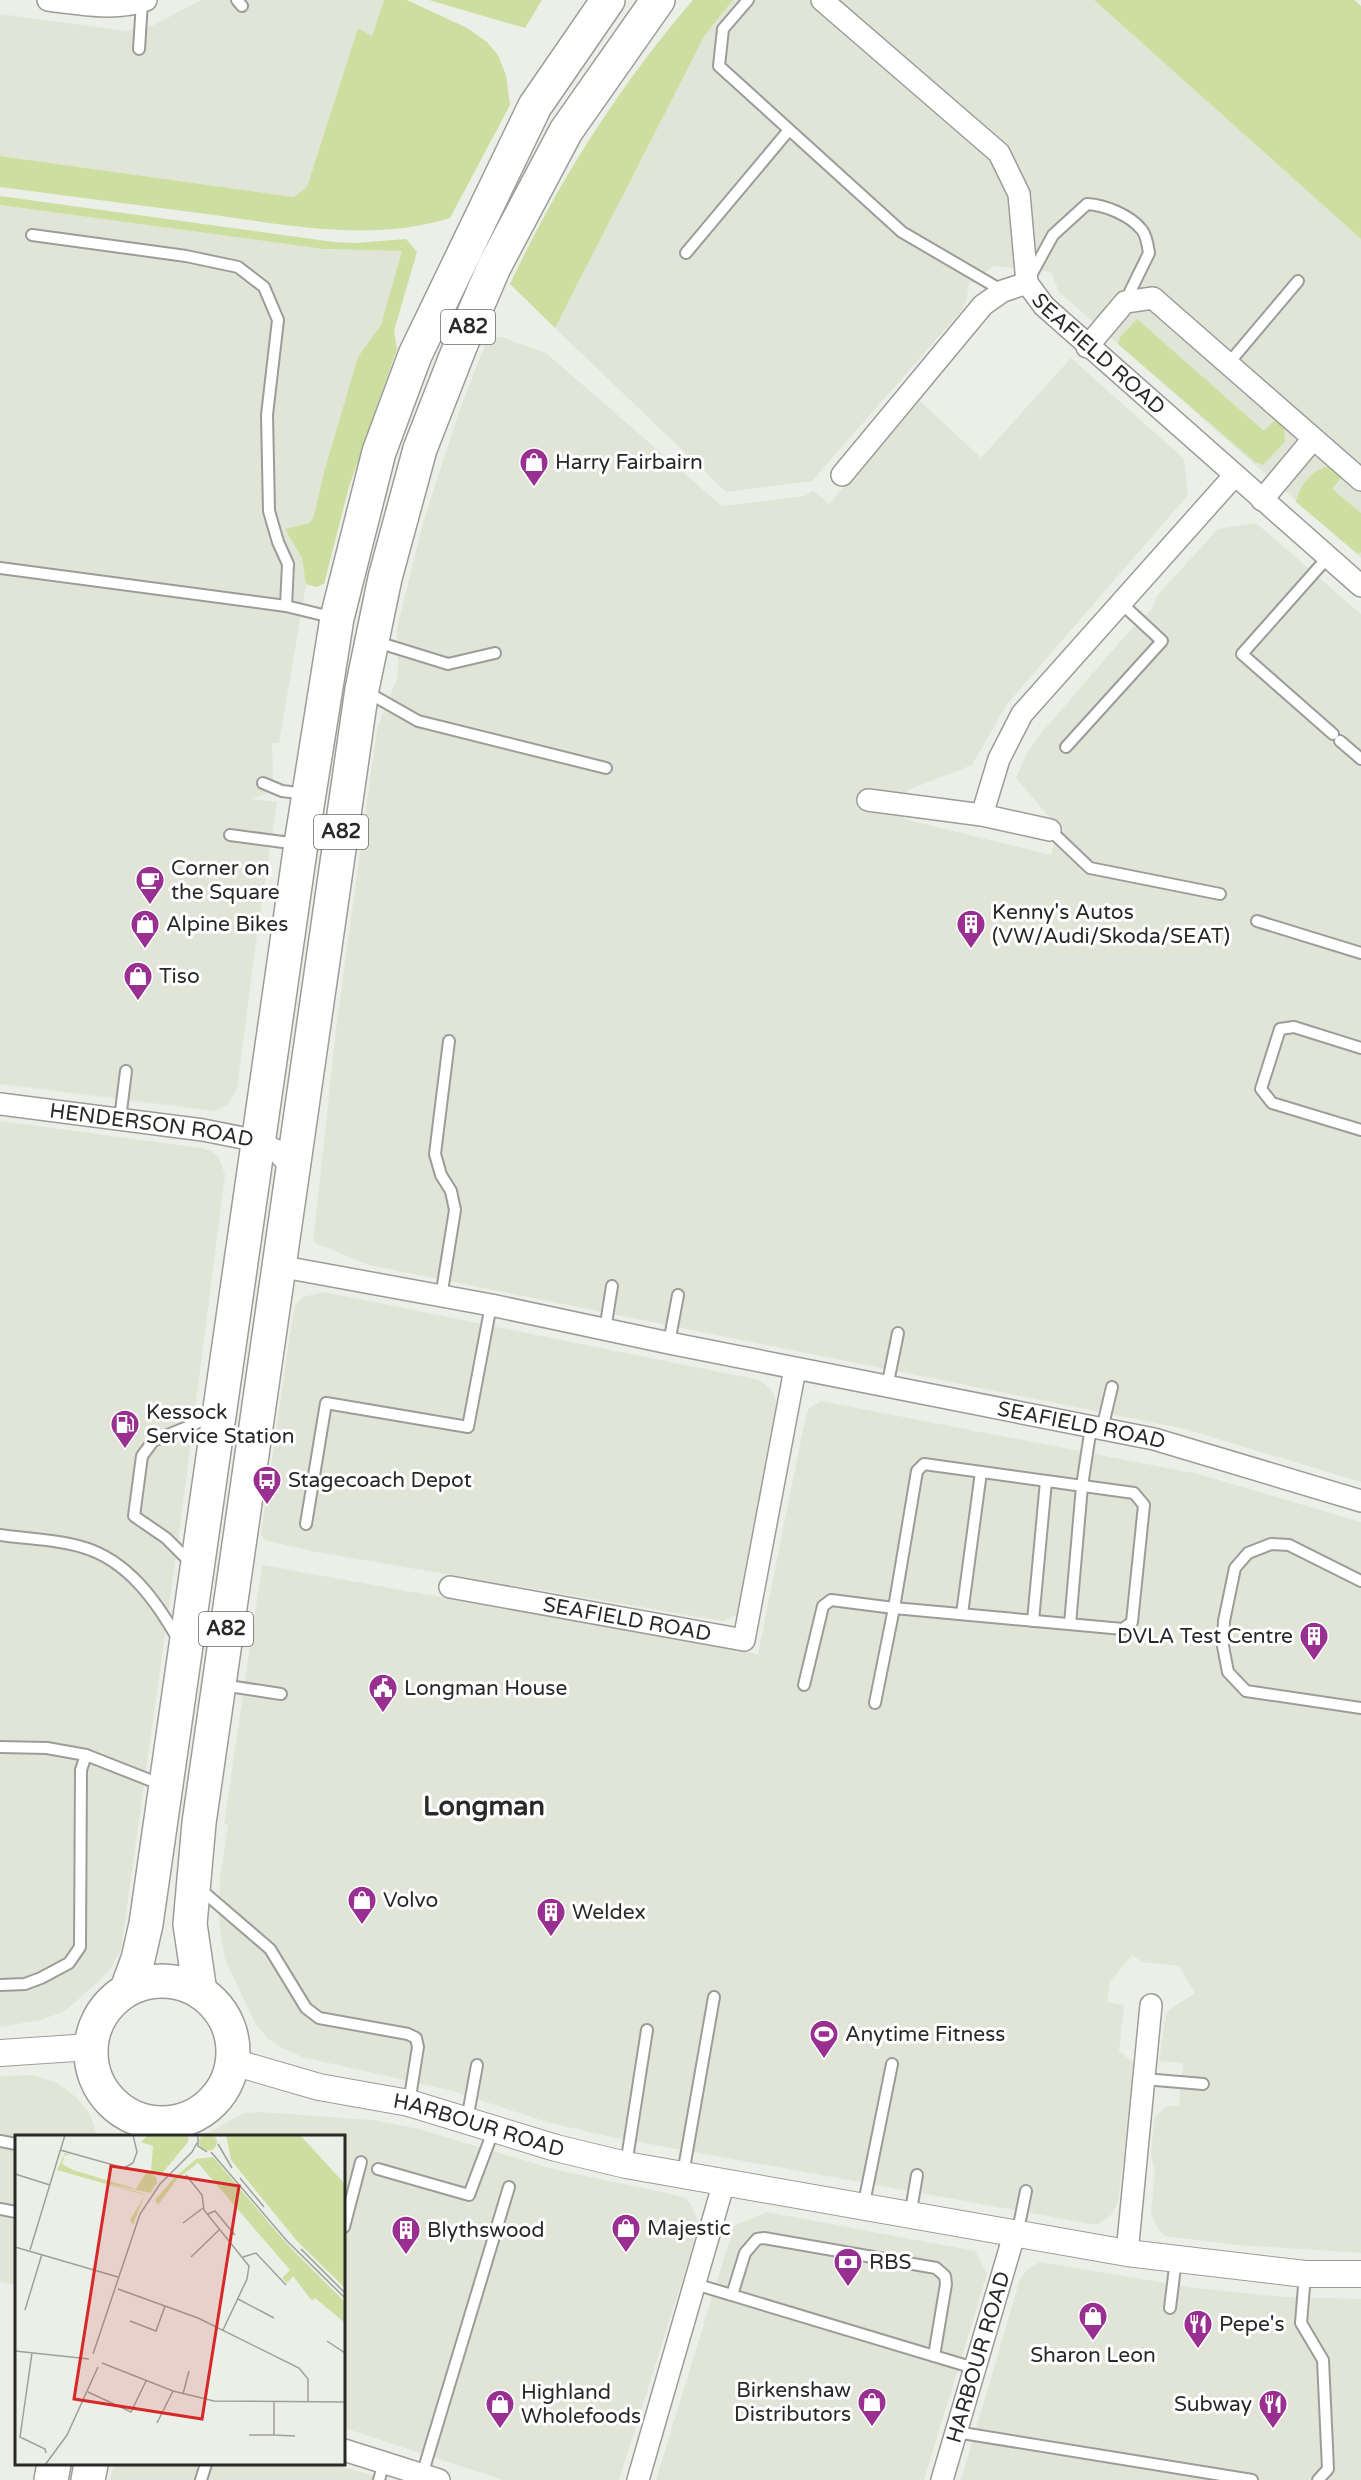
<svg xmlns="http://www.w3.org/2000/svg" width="1361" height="2480" font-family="'Varela Round',sans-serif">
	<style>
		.built { fill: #e1e5d7 }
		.green { fill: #cddfa0 }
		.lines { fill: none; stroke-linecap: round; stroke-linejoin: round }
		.service-casing { stroke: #9c9d98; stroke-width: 14 }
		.minor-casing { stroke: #9c9d98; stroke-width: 24 }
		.tertiary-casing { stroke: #9c9d98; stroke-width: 28 }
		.trunk-casing { stroke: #9c9d98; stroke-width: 36 }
		.service { stroke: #fff; stroke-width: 10 }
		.minor { stroke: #fff; stroke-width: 21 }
		.tertiary { stroke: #fff; stroke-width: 26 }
		.trunk { stroke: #fff; stroke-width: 33 }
		.labels { text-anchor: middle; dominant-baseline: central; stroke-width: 6; stroke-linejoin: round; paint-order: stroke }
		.shield { fill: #fff; stroke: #696a68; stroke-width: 1.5 }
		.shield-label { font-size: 20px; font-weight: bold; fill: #292a27 }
		.street-label { font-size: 21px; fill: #292a27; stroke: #fff }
		.poi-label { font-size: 21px; fill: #292a27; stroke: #fff; text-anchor: start }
		.district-label { font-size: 27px; font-weight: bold; fill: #292a27; stroke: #fff }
		.inset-road { fill: none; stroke: #9ea09b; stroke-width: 1.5 }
		.view { fill: #d62828; fill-opacity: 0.15; stroke: #d62828; stroke-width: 3 }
		.inset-edge { fill: none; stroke: #292a27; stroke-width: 3 }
	</style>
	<rect width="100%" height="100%" fill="#eceee8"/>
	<g class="built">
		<polygon points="201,0 384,0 372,36 358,28 307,188 294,197 0,156 0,14 126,31 154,25"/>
		<polygon points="733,0 1094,0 1361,239 1361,558 1059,292 1051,272 993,266 968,286 967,299 962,310 812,481 726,492 555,328 705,35"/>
		<polygon points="0,205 323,249 403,251 305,591 279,743 272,743 273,779 265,794 252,799 277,802 258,927 237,1089 228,1104 215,1111 0,1084"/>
		<polygon points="488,337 502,337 546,353 722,506 805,496 813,491 829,504 920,401 981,458 1071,358 1184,459 1188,495 1007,704 972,765 908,790 904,819 1051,855 1058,827 1016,778 1027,753 1038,737 1124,637 1153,608 1156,597 1218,529 1256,523 1361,614 1361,1482 1185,1429 369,1265 313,1242 337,1021 377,729 398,676 397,628 423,523 459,412"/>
		<polygon points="0,1121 201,1148 211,1151 219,1158 225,1175 180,1527 121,1949 111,1968 99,1981 65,2011 41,2020 0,2027"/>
		<polygon points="324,1292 759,1380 766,1385 773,1392 776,1402 776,1411 739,1611 736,1615 723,1621 316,1552 264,1540 261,1534 293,1314 296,1304 303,1297"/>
		<polygon points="821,1401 1198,1474 1361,1522 1361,2253 1238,2245 1165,2236 1158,2229 1151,2213 1155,2173 1151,2155 1154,2120 1157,2115 1166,2107 1179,2105 1183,2063 1159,2061 1166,2012 1195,1993 1179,1966 1142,1962 1132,1955 1110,1981 1107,2002 1124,2005 1119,2051 1135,2064 1118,2202 1111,2215 1097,2225 606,2136 543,2121 453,2091 302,2057 282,2048 267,2038 255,2023 225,1959 219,1923 220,1877 228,1825 224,1824 262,1565 758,1654 805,1420 809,1408"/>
		<polygon points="33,2075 57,2083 76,2097 90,2114 97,2136 16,2136 16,2285 0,2282 0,2076"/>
		<polygon points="261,2112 372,2120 419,2129 553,2169 675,2195 685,2198 691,2204 697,2220 698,2230 619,2480 503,2480 344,2428 344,2136 205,2136 232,2119 245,2113"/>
		<polygon points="766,2212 975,2251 987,2274 924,2480 656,2480 734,2226"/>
		<polygon points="1040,2262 1195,2288 1284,2297 1361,2299 1361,2480 961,2480 1020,2279 1028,2269"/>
		<polygon points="114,2464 332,2464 389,2480 110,2480"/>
	</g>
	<g class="green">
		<path d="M384 0H407L467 28 487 42 498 55 506 75 510 105 450 218C372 242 292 226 214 215 142 206 71 196 0 187V156L294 197 307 187 358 28 372 36Z"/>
		<polygon points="429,0 542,0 525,28"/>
		<path d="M693 0H733L705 35 555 328 510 284C558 182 619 86 693 0Z"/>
		<polygon points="1094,0 1354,0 1361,6 1361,239"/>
		<polygon points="0,196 334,242 355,243 406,239 417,252 394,331 397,349 349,487 324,584 317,587 306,584 302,558 285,529 310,523 314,516 324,472 358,357 381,325 402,251 323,249 0,205"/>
		<polygon points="1137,319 1264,431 1278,417 1284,426 1285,442 1263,465 1255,462 1118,344 1120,337"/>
		<path d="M1328 466 1338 468 1344 474 1332 489 1361 513V552L1358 554 1296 502C1300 485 1311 471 1328 466Z"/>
	</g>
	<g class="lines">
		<g class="service-casing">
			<g id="service">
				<polyline points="237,0 242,6"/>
				<polyline points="748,0 723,29 719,66 902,232 1003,291"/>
				<polyline points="139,49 142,2"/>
				<polyline points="32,235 186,256 238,267 264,287 278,320 267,415 269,511 278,542 288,564 286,606"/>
				<polyline points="686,253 789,130"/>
				<path d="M1030 277 1053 235 1087 204C1105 205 1130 215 1142 230 1146 235 1148 246 1149 253L1125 302"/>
				<polyline points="1228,364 1298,281"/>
				<polyline points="1328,557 1242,654 1333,734"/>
				<polyline points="0,568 286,606 335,618"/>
				<polyline points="377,642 448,664 495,653"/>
				<polyline points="367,692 418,721 606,768"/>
				<polyline points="1340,741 1361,759"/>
				<polyline points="1066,747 1162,641 1121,603"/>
				<polyline points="263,783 282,791 306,794"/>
				<polyline points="1050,830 1090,868 1220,894"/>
				<polyline points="230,835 298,844"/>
				<polyline points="1257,921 1361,953"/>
				<polyline points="1361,1048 1294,1027 1280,1029 1261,1089 1272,1103 1361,1130"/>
				<polyline points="120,1119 126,1071"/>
				<polyline points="441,1297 455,1210 451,1191 441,1175 435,1154 449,1041"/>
				<polyline points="605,1330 612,1286"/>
				<polyline points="669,1343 678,1295"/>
				<polyline points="887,1387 898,1333"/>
				<polyline points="1102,1429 1112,1387"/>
				<polyline points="306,1524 326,1403 468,1427 491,1305"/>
				<path d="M0 1535C27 1539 56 1539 82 1547 128 1560 157 1602 179 1641"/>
				<polyline points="192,1564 166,1538 134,1516 142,1456 153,1441 195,1424 213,1413"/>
				<polyline points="1361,1581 1289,1545 1271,1544 1248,1553 1235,1568 1224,1621 1223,1646 1228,1672 1246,1691 1361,1708"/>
				<polyline points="962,1614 981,1472"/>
				<polyline points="1033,1621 1046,1481"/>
				<polyline points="1070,1624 1082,1486 1091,1427"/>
				<polyline points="222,1685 281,1694"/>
				<polyline points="804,1685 823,1606 831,1600 894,1608 917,1471 924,1464 1134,1493 1144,1505 1132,1622 1123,1629 894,1608 875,1703"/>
				<polyline points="0,1747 47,1748 86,1755"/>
				<polyline points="199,1888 270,1949 306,2008 319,2018 408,2034 416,2038 418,2047 409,2103"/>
				<polyline points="0,1985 25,1984 41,1978 69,1963 80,1947 81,1770 86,1755 152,1781 163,1782"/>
				<polyline points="1144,2079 1203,2084"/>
				<polyline points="467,2120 477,2065"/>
				<polyline points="0,2141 16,2144"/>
				<polyline points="626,2165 647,2030"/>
				<polyline points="378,2169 469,2195 494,2129"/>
				<polyline points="683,2174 714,1997"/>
				<polyline points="863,2208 892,2064"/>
				<polyline points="0,2209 16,2212"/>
				<polyline points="910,2216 917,2175"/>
				<polyline points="344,2227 361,2162"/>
				<polyline points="1017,2235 1026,2191"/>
				<polyline points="1305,2274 1301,2323 1323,2360 1328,2469 1318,2480"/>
				<polyline points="695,2284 974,2368"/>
				<polyline points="732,2295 745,2253 757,2239 764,2238 936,2268 945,2276 946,2284 934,2356"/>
				<polyline points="1170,2308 1176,2259"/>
				<polyline points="956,2432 1252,2480"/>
				<polyline points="422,2475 509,2187"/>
				<polyline points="201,2480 206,2464"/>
				<polyline points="379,2480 384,2462"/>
			</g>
		</g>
		<g class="minor-casing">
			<g id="minor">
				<path d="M48 0C79 4 117 11 146 0"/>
				<path id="s1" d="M822 0 999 153 1019 194 1027 283 1044 306 1361 586"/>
				<polyline points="1087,347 1125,302 1153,298 1361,480"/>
				<polyline points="842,475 983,305 1003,291 1027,283"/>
				<polyline points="1262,500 1313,439"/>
				<polyline points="868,800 982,815 1050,830"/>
				<polyline points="982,815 999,759 1022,714 1234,476"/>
				<path id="s2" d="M0 1104 203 1130 258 1141 277 1151 292 1168"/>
				<path id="s3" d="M278 1266 491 1305 669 1343 1154 1439 1361 1501"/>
				<path id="s4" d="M450 1587 744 1640 795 1369"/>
				<polyline points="1127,2253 1151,2005"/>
				<polyline points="344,2450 439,2480"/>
				<polyline points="638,2480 724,2182"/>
				<path id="s5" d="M942 2480 1014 2235"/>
			</g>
		</g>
		<g class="tertiary-casing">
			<g id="tertiary">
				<polyline points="0,2053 90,2047"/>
				<path id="s6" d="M233 2062 319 2087 409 2103 556 2148 626 2165 1127 2253 1305 2274H1361"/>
			</g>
		</g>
		<g class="trunk-casing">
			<g id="trunk">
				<circle cx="162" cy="2052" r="71"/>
				<polyline points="127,1989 138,1959 146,1924 301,844 337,618 379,452 415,355 535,106 608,0"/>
				<polyline points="200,1992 190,1924 199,1823 362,689 385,578 420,449 461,344 494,267 566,131 658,0"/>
				<polyline points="51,2480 54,2464"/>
				<polyline points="88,2480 91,2464"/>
			</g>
		</g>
		<use href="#service" class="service"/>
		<use href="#minor" class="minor"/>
		<use href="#tertiary" class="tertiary"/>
		<use href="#trunk" class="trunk"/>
	</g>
	<defs>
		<g id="shop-pin" transform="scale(1.5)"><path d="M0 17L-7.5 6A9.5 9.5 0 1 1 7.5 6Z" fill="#992f91" stroke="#fff"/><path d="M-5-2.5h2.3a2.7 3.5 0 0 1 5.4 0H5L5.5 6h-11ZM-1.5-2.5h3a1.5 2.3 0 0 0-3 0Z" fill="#fff"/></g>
		<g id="cafe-pin" transform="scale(1.5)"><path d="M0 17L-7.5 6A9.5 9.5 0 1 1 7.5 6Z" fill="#992f91" stroke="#fff"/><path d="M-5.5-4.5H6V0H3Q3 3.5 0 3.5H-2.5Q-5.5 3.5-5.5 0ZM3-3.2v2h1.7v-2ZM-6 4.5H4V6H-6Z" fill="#fff"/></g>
		<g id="building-pin" transform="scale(1.5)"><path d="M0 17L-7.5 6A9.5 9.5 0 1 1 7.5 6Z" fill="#992f91" stroke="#fff"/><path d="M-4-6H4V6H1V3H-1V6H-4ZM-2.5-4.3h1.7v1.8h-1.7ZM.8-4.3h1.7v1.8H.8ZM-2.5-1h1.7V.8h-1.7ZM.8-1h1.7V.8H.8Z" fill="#fff"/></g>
		<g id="fuel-pin" transform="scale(1.5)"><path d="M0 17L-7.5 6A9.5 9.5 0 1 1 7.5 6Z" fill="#992f91" stroke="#fff"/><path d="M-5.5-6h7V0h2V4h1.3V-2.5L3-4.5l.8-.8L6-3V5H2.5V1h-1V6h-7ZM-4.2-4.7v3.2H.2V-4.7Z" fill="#fff"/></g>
		<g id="bus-pin" transform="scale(1.5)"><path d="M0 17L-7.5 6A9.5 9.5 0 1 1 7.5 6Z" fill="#992f91" stroke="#fff"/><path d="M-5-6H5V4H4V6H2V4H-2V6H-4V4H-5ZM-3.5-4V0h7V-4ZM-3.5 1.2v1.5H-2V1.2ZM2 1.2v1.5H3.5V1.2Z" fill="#fff"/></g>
		<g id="civic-pin" transform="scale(1.5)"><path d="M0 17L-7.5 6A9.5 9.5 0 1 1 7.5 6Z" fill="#992f91" stroke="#fff"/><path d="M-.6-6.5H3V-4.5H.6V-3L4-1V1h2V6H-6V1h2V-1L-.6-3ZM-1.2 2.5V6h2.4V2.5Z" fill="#fff"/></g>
		<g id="stadium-pin" transform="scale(1.5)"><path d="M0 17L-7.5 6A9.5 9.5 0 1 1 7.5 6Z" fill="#992f91" stroke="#fff"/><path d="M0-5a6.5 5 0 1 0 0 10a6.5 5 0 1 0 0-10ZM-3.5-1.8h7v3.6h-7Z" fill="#fff"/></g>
		<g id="bank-pin" transform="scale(1.5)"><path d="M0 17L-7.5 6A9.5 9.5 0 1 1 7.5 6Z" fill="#992f91" stroke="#fff"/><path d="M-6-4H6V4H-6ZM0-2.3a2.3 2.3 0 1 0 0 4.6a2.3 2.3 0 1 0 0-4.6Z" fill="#fff"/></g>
		<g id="restaurant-pin" transform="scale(1.5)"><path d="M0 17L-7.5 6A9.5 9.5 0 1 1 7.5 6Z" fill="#992f91" stroke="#fff"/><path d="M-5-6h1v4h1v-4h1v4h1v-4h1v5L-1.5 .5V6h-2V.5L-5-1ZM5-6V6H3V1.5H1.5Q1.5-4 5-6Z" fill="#fff"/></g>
	</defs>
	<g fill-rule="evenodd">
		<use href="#shop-pin" x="534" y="462"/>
		<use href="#cafe-pin" x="150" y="880"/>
		<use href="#shop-pin" x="145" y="924"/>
		<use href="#building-pin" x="971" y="924"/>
		<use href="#shop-pin" x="138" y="976"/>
		<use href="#fuel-pin" x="125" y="1424"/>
		<use href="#bus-pin" x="267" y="1480"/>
		<use href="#building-pin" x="1314" y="1636"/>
		<use href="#civic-pin" x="383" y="1688"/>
		<use href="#shop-pin" x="362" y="1900"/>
		<use href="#building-pin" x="551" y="1912"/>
		<use href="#stadium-pin" x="824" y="2034"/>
		<use href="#shop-pin" x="626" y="2228"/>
		<use href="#building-pin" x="406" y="2230"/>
		<use href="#bank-pin" x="848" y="2262"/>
		<use href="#shop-pin" x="1093" y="2316"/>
		<use href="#restaurant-pin" x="1198" y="2324"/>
		<use href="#shop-pin" x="872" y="2402"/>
		<use href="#shop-pin" x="500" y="2404"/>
		<use href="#restaurant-pin" x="1273" y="2404"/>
	</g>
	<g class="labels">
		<g class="shield">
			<rect x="441" y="310" width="54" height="34" rx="4.5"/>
			<rect x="314" y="815" width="54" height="34" rx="4.5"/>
			<rect x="199" y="1612" width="54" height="34" rx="4.5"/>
		</g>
		<g class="shield-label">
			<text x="468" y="327">A82</text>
			<text x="341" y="832">A82</text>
			<text x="226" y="1629">A82</text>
		</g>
		<g class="street-label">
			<text stroke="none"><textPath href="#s1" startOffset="470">SEAFIELD ROAD</textPath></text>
			<text stroke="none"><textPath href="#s2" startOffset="153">HENDERSON ROAD</textPath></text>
			<text stroke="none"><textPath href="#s3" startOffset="819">SEAFIELD ROAD</textPath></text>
			<text stroke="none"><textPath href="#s4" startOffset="180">SEAFIELD ROAD</textPath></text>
			<text stroke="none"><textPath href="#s6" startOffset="254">HARBOUR ROAD</textPath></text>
			<text stroke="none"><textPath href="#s5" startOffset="128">HARBOUR ROAD</textPath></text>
		</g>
		<g class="poi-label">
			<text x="555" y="462">Harry Fairbairn</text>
			<text x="171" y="868">Corner on<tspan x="171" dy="24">the Square</tspan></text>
			<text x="992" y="912">Kenny's Autos<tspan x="992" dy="24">(VW/Audi/Skoda/SEAT)</tspan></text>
			<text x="166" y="924">Alpine Bikes</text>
			<text x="159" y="976">Tiso</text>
			<text x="146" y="1412">Kessock<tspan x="146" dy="24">Service Station</tspan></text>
			<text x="288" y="1480">Stagecoach Depot</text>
			<text x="1293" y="1636" text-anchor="end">DVLA Test Centre</text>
			<text x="404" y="1688">Longman House</text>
			<text x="383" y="1900">Volvo</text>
			<text x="572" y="1912">Weldex</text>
			<text x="845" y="2034">Anytime Fitness</text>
			<text x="647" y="2228">Majestic</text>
			<text x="427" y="2230">Blythswood</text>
			<text x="869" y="2262">RBS</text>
			<text x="1219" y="2324">Pepe's</text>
			<text x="1093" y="2355" text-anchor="middle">Sharon Leon</text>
			<text x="851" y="2390" text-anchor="end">Birkenshaw<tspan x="851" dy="24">Distributors</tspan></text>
			<text x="521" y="2392">Highland<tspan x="521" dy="24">Wholefoods</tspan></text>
			<text x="1252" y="2404" text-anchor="end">Subway</text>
		</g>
		<g class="district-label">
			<text x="484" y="1806">Longman</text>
		</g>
	</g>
	<g transform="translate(15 2135)">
		<rect width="330" height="330" fill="#eceee8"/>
		<path d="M184 7a9 9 0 1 1 18 0a9 9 0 1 1-18 0ZM133 0H174L173 7 145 41 136 37 138 11 126 7ZM211 0H285L329 48 330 153 282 106 237 51 216 25ZM50 18 56 20H50L47 29 58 35 121 54 132 36 141 42 142 48 135 58 91 48 130 59 118 90 115 85 130 60 42 35ZM198 22 272 109 330 167V188L300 163 297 166 278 141 272 148 267 143 275 135 183 28 162 44 143 70 140 65 160 42 181 24Z" fill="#cddfa0"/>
		<path class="inset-road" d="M183 0V11L192 17M203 9 217 33M45 15 109 33 118 28 122 17 118 0M196 17 272 106 330 163M0 39 35 50M171 40 187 60 189 75 234 131 232 144 208 195M225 43 249 72M193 79 200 76 220 100M168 88 188 73M0 112 103 142M286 114 330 158M15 115 50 0M176 122 205 94M228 122 241 118 271 150M103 154 183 183 284 233 293 244V267M223 164 259 183M10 175 27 119M115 186 141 196 150 171M312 206 330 218M0 216 74 224M17 218 5 302 30 314 31 318M78 219 125 79 145 49 177 17 182 8M87 228 158 256 199 266 330 267M73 257 116 277 131 246M168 259 174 236M142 288 158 256M234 300H259V267M259 300 280 301M30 330 52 300 83 232"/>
		<path class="view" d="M96 31 224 51 187 284 59 264Z"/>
		<rect width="330" height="330" class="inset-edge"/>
	</g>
</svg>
